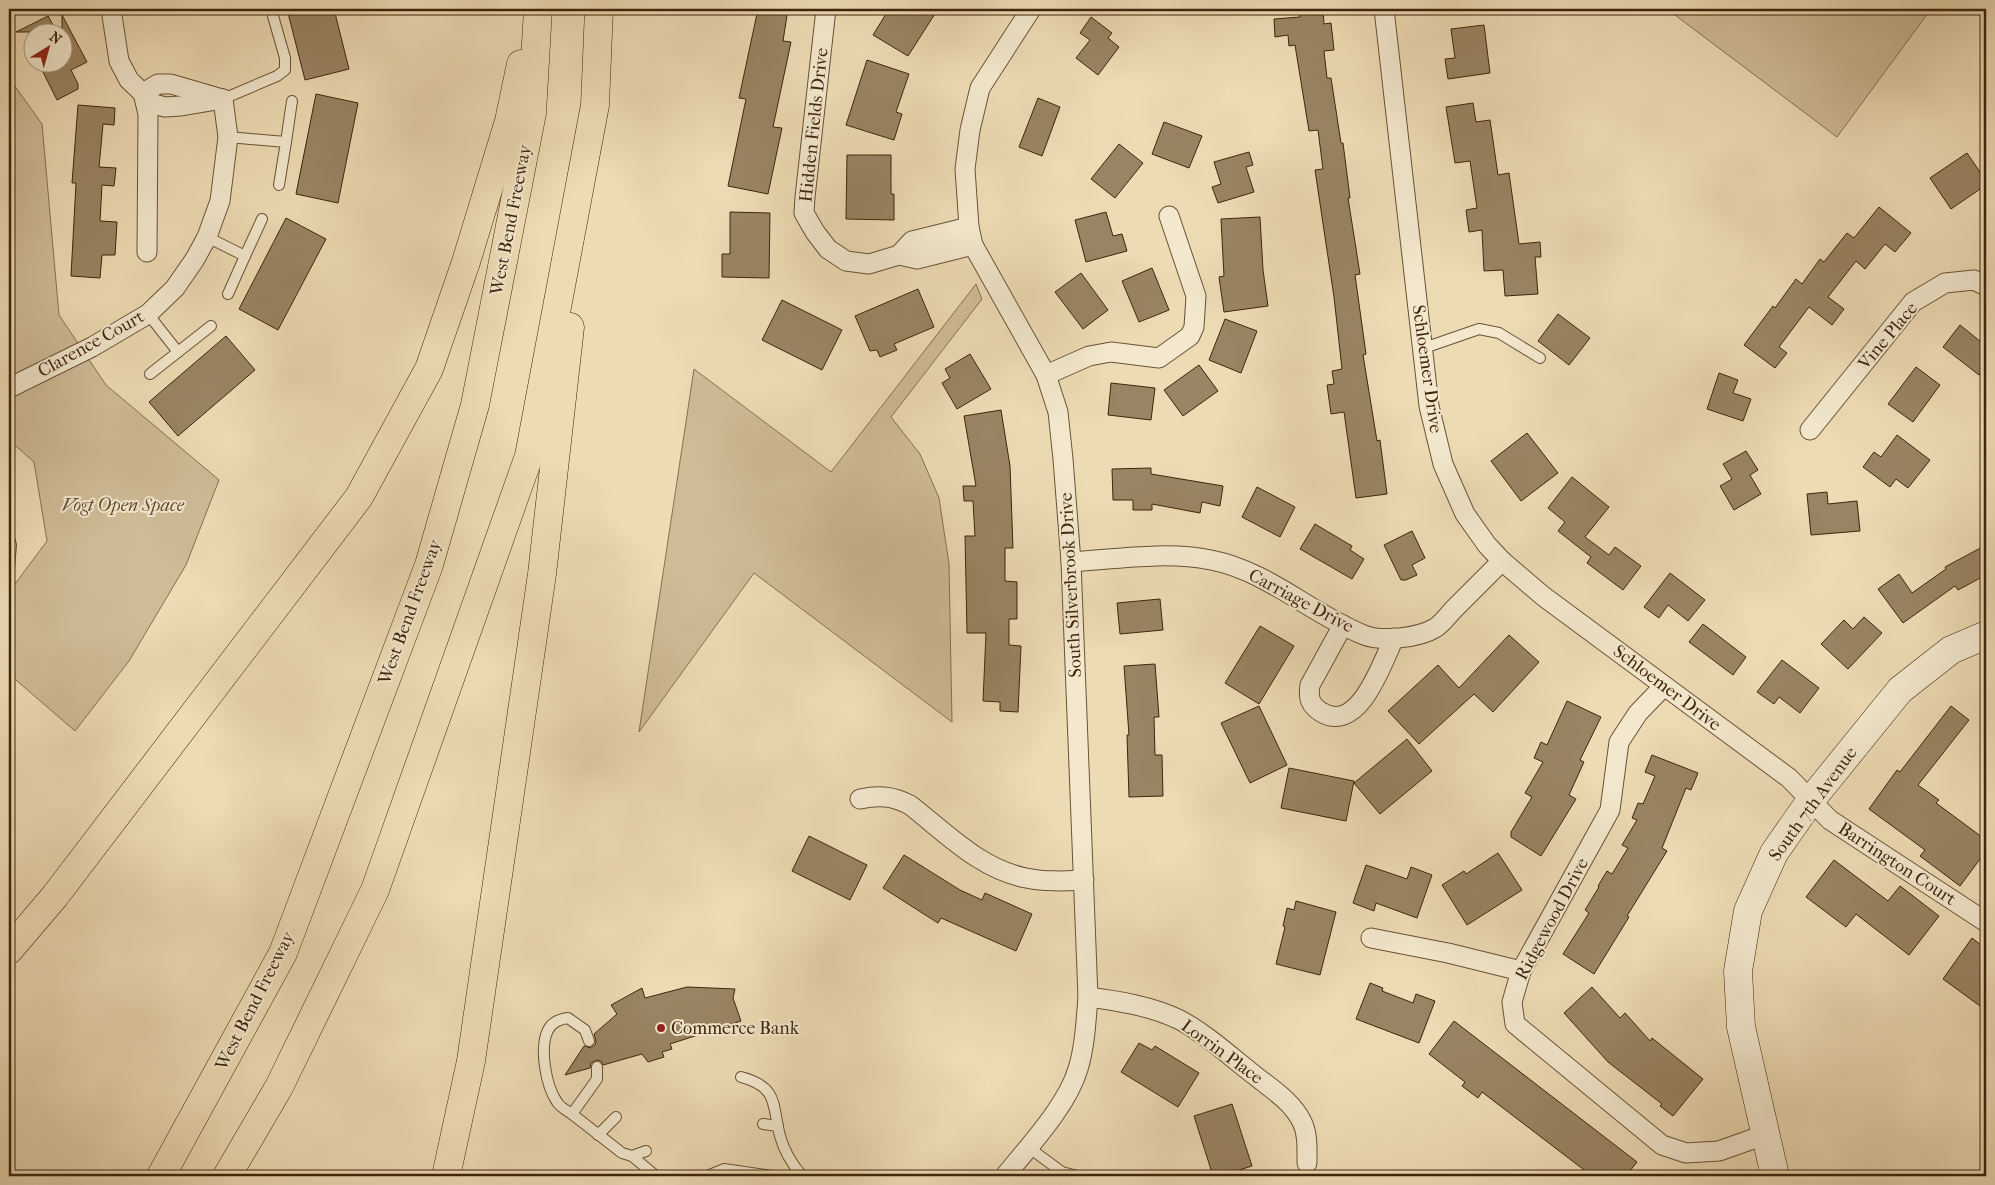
<svg xmlns="http://www.w3.org/2000/svg" width="1995" height="1185" font-family="'IM FELL French Canon',serif">
	<style>
		.green { fill: #cfbc97; stroke: #867052 }
		.building { fill: #998463; stroke: #3e250c }
		.lines { fill: none; stroke-linecap: round; stroke-linejoin: round }
		.lane-casing { stroke: #6a5236; stroke-width: 12 }
		.street-casing { stroke: #6a5236; stroke-width: 21 }
		.secondary-casing { stroke: #3e250c; stroke-width: 29 }
		.highway-casing { stroke: #3e250c; stroke-width: 29 }
		.lane { stroke: #f3e8ce; stroke-width: 10 }
		.street { stroke: #f3e8ce; stroke-width: 19 }
		.secondary { stroke: #f3e8ce; stroke-width: 28 }
		.highway { stroke: #eddbb4; stroke-width: 28 }
		.poi-dot { fill: #8f2418; stroke: #f3e8ce; stroke-width: 2 }
		.labels { text-anchor: middle; dominant-baseline: central; stroke-width: 4; stroke-linejoin: round; paint-order: stroke }
		.street-label { font-size: 18px; fill: #3e250c; stroke: #f3e8ce }
		.park-label { font-size: 18px; font-style: italic; fill: #624b2f; stroke: #f3e8ce }
		.poi-label { font-size: 18px; fill: #3e250c; stroke: #f3e8ce; text-anchor: start }
	</style>
	<rect width="100%" height="100%" fill="#eddbb4"/>
	<filter id="stains"><feTurbulence type="fractalNoise" baseFrequency=".004" numOctaves="4"/><feColorMatrix values="0 0 0 0 .2 0 0 0 0 .09 0 0 0 0 .02 0 0 0 .5 -.17"/></filter>
	<radialGradient id="worn" r=".72"><stop offset=".6" stop-color="#630" stop-opacity="0"/><stop offset="1" stop-color="#630" stop-opacity=".3"/></radialGradient>
	<g class="green">
		<polygon points="1667,9 1931,9 1837,137"/>
		<polygon points="9,78 42,124 59,315 106,385 219,480 186,565 129,661 75,731 9,674 9,592 47,541 34,462 9,440"/>
		<polygon points="976,284 982,299 891,417 920,454 939,498 949,564 952,722 754,573 639,732 694,369 831,472"/>
	</g>
	<g class="building">
		<polygon points="287,9 334,9 349,69 305,80"/>
		<polygon points="758,9 788,9 783,41 791,42 773,127 782,128 768,194 728,186 746,99 739,98"/>
		<polygon points="889,9 938,9 908,56 873,35"/>
		<polygon points="1299,9 1323,9 1324,24 1331,23 1334,50 1324,51 1327,78 1331,78 1341,143 1343,143 1350,198 1348,198 1360,274 1355,275 1366,354 1363,355 1377,441 1380,440 1387,494 1356,498 1344,412 1331,414 1327,385 1334,384 1332,371 1342,369 1334,297 1315,170 1323,169 1318,130 1309,131 1295,45 1289,46 1288,35 1275,37 1274,19 1300,17"/>
		<polygon points="62,15 87,62 71,70 78,84 78,89 57,100 38,62 62,62"/>
		<polygon points="48,16 57,32 16,32"/>
		<polygon points="1091,17 1112,33 1108,38 1119,47 1098,75 1076,58 1090,40 1080,33"/>
		<polygon points="1484,25 1490,73 1448,79 1445,59 1455,58 1451,29"/>
		<polygon points="867,60 909,74 896,112 902,114 894,140 846,125"/>
		<polygon points="316,94 358,103 338,203 296,194"/>
		<polygon points="1038,98 1060,107 1042,156 1019,147"/>
		<polygon points="1473,103 1476,122 1490,120 1498,175 1509,173 1519,244 1540,242 1541,257 1535,257 1538,294 1505,296 1503,270 1484,271 1482,230 1469,232 1466,210 1477,208 1470,161 1455,163 1446,107"/>
		<polygon points="78,105 115,108 114,125 103,124 99,167 116,168 114,186 102,185 100,221 117,222 115,255 102,255 100,278 71,276 76,183 72,183"/>
		<polygon points="1164,122 1202,136 1189,168 1152,154"/>
		<polygon points="1119,144 1143,163 1115,198 1091,179"/>
		<polygon points="1249,152 1253,165 1246,167 1254,192 1218,203 1212,187 1221,184 1214,162"/>
		<polygon points="1967,153 1986,181 1986,185 1951,209 1930,178"/>
		<polygon points="847,155 891,155 891,194 894,194 894,220 846,219"/>
		<polygon points="1879,207 1911,233 1895,252 1885,244 1865,269 1856,261 1828,297 1844,309 1832,325 1809,307 1779,347 1787,353 1775,368 1744,345 1773,306 1775,308 1796,279 1802,284 1820,259 1824,262 1847,233 1854,238"/>
		<polygon points="730,212 770,213 769,278 722,277 722,254 730,254"/>
		<polygon points="1106,212 1113,236 1122,234 1127,251 1086,262 1075,220"/>
		<polygon points="1260,217 1263,270 1268,306 1224,312 1219,277 1224,276 1221,219"/>
		<polygon points="286,218 326,239 278,330 239,309"/>
		<polygon points="1152,268 1169,310 1139,322 1122,281"/>
		<polygon points="1081,273 1108,310 1083,329 1055,292"/>
		<polygon points="918,289 934,327 894,344 897,350 880,357 877,350 870,351 855,316"/>
		<polygon points="782,300 842,330 822,370 762,340"/>
		<polygon points="1558,314 1590,338 1569,365 1538,341"/>
		<polygon points="1225,319 1257,331 1241,373 1209,360"/>
		<polygon points="1960,325 1986,346 1986,366 1979,375 1943,347"/>
		<polygon points="226,336 255,370 178,436 149,402"/>
		<polygon points="970,354 991,389 957,409 942,383 950,378 945,369"/>
		<polygon points="1199,365 1218,391 1183,416 1164,390"/>
		<polygon points="1916,367 1940,385 1913,422 1888,404"/>
		<polygon points="1719,373 1738,380 1733,393 1751,399 1743,421 1707,409"/>
		<polygon points="1111,383 1155,388 1151,420 1108,415"/>
		<polygon points="1001,410 1010,466 1013,548 1005,548 1005,581 1017,582 1017,619 1009,619 1009,645 1021,646 1018,712 1000,711 1000,702 983,701 986,633 967,633 965,536 975,536 973,501 964,501 963,486 976,486 964,416"/>
		<polygon points="1527,433 1558,473 1521,501 1491,461"/>
		<polygon points="1897,435 1930,460 1908,488 1896,479 1890,487 1863,467 1874,452 1881,457"/>
		<polygon points="1746,451 1758,470 1750,475 1761,494 1734,510 1720,486 1732,479 1723,464"/>
		<polygon points="1151,468 1151,474 1223,486 1220,506 1202,502 1200,513 1152,504 1152,510 1133,510 1133,500 1113,500 1112,469"/>
		<polygon points="1572,477 1609,507 1585,537 1609,555 1615,547 1641,566 1623,590 1587,563 1591,557 1558,531 1565,522 1548,508"/>
		<polygon points="1257,487 1295,507 1280,537 1242,517"/>
		<polygon points="1827,492 1828,504 1857,501 1860,531 1811,535 1807,494"/>
		<polygon points="1315,524 1352,546 1350,550 1364,559 1352,579 1300,549"/>
		<polygon points="1412,531 1425,558 1412,565 1417,575 1406,580 1401,580 1384,545"/>
		<polygon points="1986,545 1986,575 1958,590 1955,586 1903,623 1878,589 1899,574 1912,593 1946,569 1945,567"/>
		<polygon points="1670,573 1705,600 1688,621 1668,605 1659,618 1644,607"/>
		<polygon points="1160,599 1163,630 1120,634 1117,603"/>
		<polygon points="1864,617 1882,633 1848,669 1821,644 1844,620 1853,629"/>
		<polygon points="1703,624 1746,657 1733,675 1689,642"/>
		<polygon points="1260,626 1294,646 1259,704 1225,683"/>
		<polygon points="1509,635 1539,662 1493,712 1474,694 1419,744 1388,711 1438,665 1459,688"/>
		<polygon points="1782,660 1819,688 1800,713 1779,697 1774,704 1757,692"/>
		<polygon points="1155,664 1159,717 1154,717 1155,755 1162,755 1163,796 1129,797 1127,735 1129,735 1124,666"/>
		<polygon points="1567,701 1601,717 1580,760 1584,762 1569,795 1576,799 1541,856 1511,837 1511,832 1532,797 1525,793 1543,762 1534,758 1541,742 1547,745"/>
		<polygon points="1259,706 1287,765 1250,783 1221,723"/>
		<polygon points="1951,706 1969,720 1918,785 1939,800 1936,803 1986,840 1986,851 1960,886 1920,856 1925,850 1869,809 1897,770 1900,772"/>
		<polygon points="1407,739 1432,771 1380,814 1354,783"/>
		<polygon points="1652,755 1698,773 1691,790 1686,788 1662,848 1667,851 1627,916 1629,917 1594,974 1563,954 1589,913 1585,910 1599,887 1598,886 1607,871 1612,874 1628,848 1622,845 1637,820 1632,818 1638,803 1643,804 1655,776 1645,772"/>
		<polygon points="1289,768 1354,781 1346,821 1281,808"/>
		<polygon points="809,836 867,865 850,900 792,871"/>
		<polygon points="1498,853 1522,890 1467,925 1442,885 1464,871 1466,874"/>
		<polygon points="904,855 960,890 982,900 985,893 1032,914 1016,951 941,918 938,923 883,888"/>
		<polygon points="1834,860 1888,901 1900,886 1939,916 1909,955 1856,914 1846,927 1806,897"/>
		<polygon points="1366,865 1407,879 1411,867 1432,875 1417,918 1376,903 1374,911 1353,903"/>
		<polygon points="1296,901 1336,912 1320,975 1276,964 1285,927 1283,926 1287,908 1294,910"/>
		<polygon points="1972,938 1986,949 1986,998 1980,1006 1943,979"/>
		<polygon points="1370,983 1383,988 1382,991 1413,1003 1416,994 1435,1001 1419,1043 1356,1019"/>
		<polygon points="687,987 735,989 733,998 741,1021 670,1044 672,1049 662,1052 664,1057 648,1062 642,1054 603,1065 601,1061 597,1060 591,1063 590,1068 565,1075 584,1046 591,1048 595,1045 596,1042 594,1034 617,1014 611,1005 642,988 645,998"/>
		<polygon points="1592,987 1620,1018 1625,1013 1650,1041 1652,1038 1703,1079 1673,1116 1660,1106 1662,1104 1608,1062 1564,1013"/>
		<polygon points="1454,1021 1637,1162 1626,1176 1592,1176 1482,1092 1478,1098 1462,1086 1465,1082 1429,1054"/>
		<polygon points="1139,1043 1152,1050 1155,1046 1199,1073 1178,1107 1121,1072"/>
		<polygon points="1232,1104 1252,1166 1220,1176 1213,1176 1194,1116"/>
	</g>
	<g class="lines">
		<g class="lane-casing">
			<g id="lane">
				<polyline points="223,99 277,76 285,70 285,58 271,9"/>
				<polyline points="228,137 286,142 279,185"/>
				<polyline points="286,142 292,101"/>
				<polyline points="207,237 245,256 228,294"/>
				<polyline points="245,256 262,219"/>
				<polyline points="148,314 178,352"/>
				<polyline points="1424,348 1479,329 1499,333 1540,358"/>
				<polyline points="150,374 211,326"/>
				<polyline points="9,539 11,545 9,568"/>
				<path d="M589 1041 585 1030 568 1018C560 1019 552 1022 548 1030 539 1048 546 1086 557 1102 560 1107 567 1111 572 1114L597 1079V1067"/>
				<path d="M741 1077C779 1087 772 1105 780 1136 784 1151 792 1164 802 1176"/>
				<polyline points="572,1114 622,1153 632,1156 646,1151"/>
				<polyline points="763,1124 778,1126"/>
				<polyline points="598,1135 616,1117"/>
				<polyline points="1028,1147 1062,1172 1077,1176"/>
				<polyline points="632,1156 656,1176"/>
				<polyline points="707,1176 724,1169 772,1176 802,1176"/>
			</g>
		</g>
		<g class="street-casing">
			<g id="street">
				<polyline points="111,9 119,61 129,80 154,104 165,107 181,106 223,99"/>
				<polyline points="826,9 805,197 804,213 815,232 828,249 846,261 869,264 899,255 912,241 969,227"/>
				<polyline points="1384,9 1429,406 1443,464 1465,514 1487,545 1502,561 1543,596 1789,778 1830,820 1986,922"/>
				<polyline points="143,93 148,114 147,252"/>
				<polyline points="143,93 158,84 171,84 219,98"/>
				<polyline points="899,255 917,259 973,245"/>
				<polyline points="1046,375 1089,356 1111,352 1159,358 1190,336 1194,327 1196,296 1169,216"/>
				<polyline points="9,388 92,347 148,314 175,288 195,259 207,237 220,201 228,137 223,99"/>
				<polyline points="1810,430 1913,302 1945,283 1974,280 1986,286"/>
				<path d="M1071 562C1117 559 1166 551 1211 560 1268 571 1311 614 1364 635 1381 642 1419 638 1435 628 1442 624 1448 615 1454 609 1470 593 1486 577 1502 561"/>
				<path d="M1343 625 1310 685C1308 698 1310 705 1321 712 1359 735 1382 663 1394 638"/>
				<polyline points="1664,686 1638,713 1619,742 1610,810 1521,971 1512,1002 1515,1024 1662,1145 1686,1153 1719,1151 1767,1134"/>
				<path d="M860 799C879 795 893 796 910 805 946 833 980 869 1026 878 1045 882 1064 881 1084 880"/>
				<polyline points="1371,938 1448,953 1521,971"/>
				<path d="M1088 997C1119 1001 1151 1006 1180 1020 1206 1034 1230 1056 1253 1074 1270 1088 1292 1101 1302 1122 1308 1134 1307 1149 1307 1163"/>
				<path d="M1005 1176C1029 1146 1067 1106 1078 1069 1085 1046 1086 1021 1088 997L1071 562 1063 459 1058 412 1046 375 973 245 969 227 965 169 970 130 980 88 1031 9"/>
			</g>
		</g>
		<g class="secondary-casing">
			<polyline id="secondary" points="1775,1176 1741,1027 1738,971 1748,911 1774,853 1811,800 1900,690 1951,650 1986,635"/>
		</g>
		<g class="highway-casing">
			<g id="highway">
				<polyline points="9,950 55,896 359,497 429,369 466,262 509,121 521,64"/>
				<polyline points="161,1176 283,953 429,565 475,405 532,113 538,9"/>
				<polyline points="227,1176 279,1087 375,890 529,456 595,105 599,9"/>
				<polyline points="446,1176 471,1061 542,574 570,327"/>
			</g>
		</g>
		<use href="#lane" class="lane"/>
		<use href="#street" class="street"/>
		<use href="#secondary" class="secondary"/>
		<use href="#highway" class="highway"/>
	</g>
	<circle class="poi-dot" cx="661" cy="1028" r="5"/>
	<g class="labels">
		<g class="street-label">
			<text transform="translate(814 125) rotate(-84)">Hidden Fields Drive</text>
			<text transform="translate(511 220) rotate(-79)">West Bend Freeway</text>
			<text transform="translate(1888 336) rotate(-50)">Vine Place</text>
			<text transform="translate(91 344) rotate(-29)">Clarence Court</text>
			<text transform="translate(1427 369) rotate(82)">Schloemer Drive</text>
			<text transform="translate(1071 585) rotate(-93)">South Silverbrook Drive</text>
			<text transform="translate(1301 601) rotate(28)">Carriage Drive</text>
			<text transform="translate(410 612) rotate(-70)">West Bend Freeway</text>
			<text transform="translate(1667 688) rotate(37)">Schloemer Drive</text>
			<text transform="translate(1813 804) rotate(-54)">South 7th Avenue</text>
			<text transform="translate(1897 864) rotate(33)">Barrington Court</text>
			<text transform="translate(1552 919) rotate(-62)">Ridgewood Drive</text>
			<text transform="translate(255 1001) rotate(-63)">West Bend Freeway</text>
			<text transform="translate(1222 1052) rotate(36)">Lorrin Place</text>
		</g>
		<g class="park-label">
			<text x="123" y="505">Vogt Open Space</text>
		</g>
		<g class="poi-label">
			<text x="671" y="1028">Commerce Bank</text>
		</g>
	</g>
	<rect width="1995" height="1185" fill="none" stroke="#eddbb4" stroke-width="30"/>
	<rect x="10" y="10" width="1975" height="1165" fill="none" stroke="#3e250c" stroke-width="2.5"/>
	<rect x="15" y="15" width="1965" height="1155" fill="none" stroke="#3e250c"/>
	<g transform="translate(48 48) rotate(37)"><circle r="24" fill="#f3e8ce" stroke="#ab9a80"/>
	<path d="M0-4L9 19L0 12L-9 19Z" fill="#8f2418"/>
	<text y="-8" font-size="14" font-weight="bold" text-anchor="middle" fill="#3e250c">N</text>
	</g>
	<rect width="100%" height="100%" filter="url(#stains)"/>
	<rect width="100%" height="100%" fill="url(#worn)"/>
</svg>
